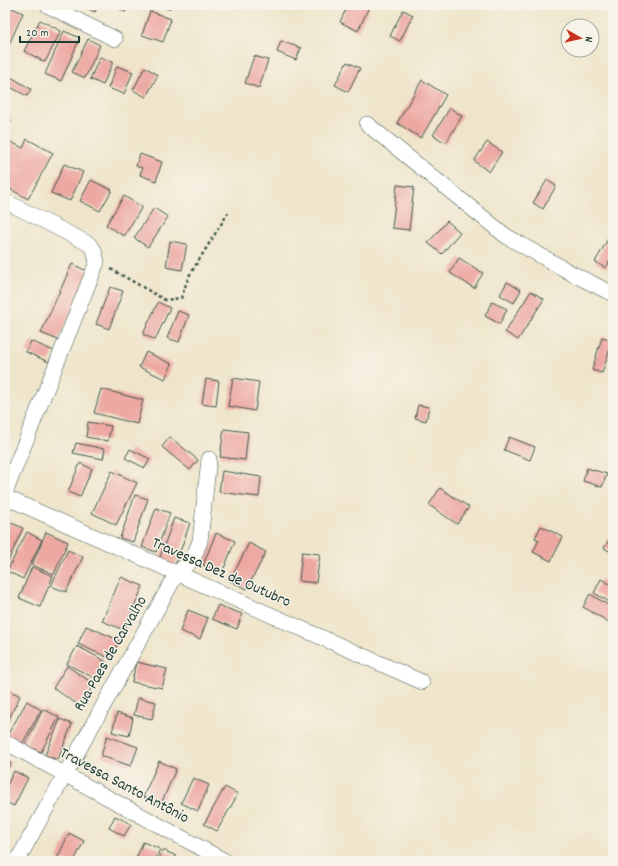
<svg xmlns="http://www.w3.org/2000/svg" width="618" height="866" font-family="Dekko,sans-serif">
	<style>
		.building { fill: #eda8a2 }
		.lines { fill: none; stroke-linecap: round; stroke-linejoin: round }
		.minor-casing { stroke: #3e564b; stroke-width: 16 }
		.path { stroke: #3e564b; stroke-width: 2.5; stroke-dasharray: 3 3; stroke-linecap: butt }
		.minor { stroke: #fff; stroke-width: 15 }
		.labels { text-anchor: middle; dominant-baseline: central; stroke-width: 3; stroke-linejoin: round; paint-order: stroke }
		.street-label { font-size: 16px; fill: #1f3d34; stroke: #f7f3e8 }
	</style>
	<rect width="100%" height="100%" fill="#f7f3e8"/>
	<filter id="ink" filterUnits="userSpaceOnUse"><feTurbulence type="fractalNoise" baseFrequency=".025" numOctaves="2"/><feDisplacementMap in="SourceGraphic" scale="8" xChannelSelector="R" yChannelSelector="G"/><feConvolveMatrix kernelMatrix="1 2 1 2 8 2 1 2 1" color-interpolation-filters="sRGB"/></filter>
	<filter id="wash" filterUnits="userSpaceOnUse"><feTurbulence type="fractalNoise" baseFrequency=".012" numOctaves="4" result="noise"/><feDisplacementMap in="SourceGraphic" scale="16" xChannelSelector="R" yChannelSelector="G"/><feGaussianBlur stdDeviation="0.9" result="paint"/><feColorMatrix in="noise" values="0 0 0 0 0 0 0 0 0 0 0 0 0 0 0 0 0 1.4 0 .05"/><feComposite in="paint" operator="in"/></filter>
	<g filter="url(#wash)">
		<rect width="100%" height="100%" fill="#efe5cb"/>
		<g id="blocks">
			<g class="building">
				<polygon points="5,5 23,13 7,49 5,48"/>
				<polygon points="81,5 98,5 95,12"/>
				<polygon points="113,5 129,5 125,12"/>
				<polygon points="156,5 171,5 169,9"/>
				<polygon points="348,5 370,5 358,31 340,22"/>
				<polygon points="403,10 413,15 400,41 390,36"/>
				<polygon points="150,11 171,19 163,42 142,35"/>
				<polygon points="40,20 61,31 45,62 24,51"/>
				<polygon points="64,31 80,38 61,81 45,74"/>
				<polygon points="88,39 100,45 85,78 72,72"/>
				<polygon points="281,41 301,48 296,60 277,52"/>
				<polygon points="254,56 268,60 259,88 245,83"/>
				<polygon points="100,57 113,62 103,85 90,79"/>
				<polygon points="347,62 360,68 348,92 335,85"/>
				<polygon points="117,66 133,72 124,94 108,88"/>
				<polygon points="145,67 158,75 146,97 133,90"/>
				<polygon points="11,77 31,89 27,96 6,85"/>
				<polygon points="422,80 446,95 421,138 397,123"/>
				<polygon points="450,108 462,116 446,143 433,135"/>
				<polygon points="5,117 11,120 5,132"/>
				<polygon points="5,139 23,148 27,139 53,153 28,199 5,186"/>
				<polygon points="487,142 502,152 489,172 474,161"/>
				<polygon points="140,154 162,162 156,181 140,175 142,168 136,166"/>
				<polygon points="64,164 83,172 70,201 51,193"/>
				<polygon points="91,180 112,190 100,211 80,201"/>
				<polygon points="547,180 556,186 543,209 533,203"/>
				<polygon points="397,185 414,187 409,230 392,228"/>
				<polygon points="124,196 142,207 124,236 106,225"/>
				<polygon points="154,208 168,217 148,247 134,238"/>
				<polygon points="447,221 460,232 442,254 428,243"/>
				<polygon points="612,232 613,255 606,268 595,262"/>
				<polygon points="170,241 187,244 182,270 166,267"/>
				<polygon points="459,258 483,273 474,288 450,273"/>
				<polygon points="72,264 89,272 58,340 41,333"/>
				<polygon points="507,282 521,290 514,303 500,295"/>
				<polygon points="110,287 123,291 109,329 96,324"/>
				<polygon points="531,291 544,299 518,340 505,332"/>
				<polygon points="158,302 170,308 155,340 143,334"/>
				<polygon points="492,302 507,309 500,324 485,316"/>
				<polygon points="178,311 189,315 179,342 167,338"/>
				<polygon points="602,337 613,340 602,373 592,370"/>
				<polygon points="31,341 54,351 49,362 26,352"/>
				<polygon points="146,352 172,364 165,379 139,367"/>
				<polygon points="233,378 259,382 255,411 228,406"/>
				<polygon points="206,379 219,381 216,406 202,404"/>
				<polygon points="101,389 143,400 137,424 94,413"/>
				<polygon points="418,405 429,407 426,421 415,418"/>
				<polygon points="88,422 111,426 108,441 86,437"/>
				<polygon points="224,429 248,432 245,460 220,457"/>
				<polygon points="170,437 198,460 190,470 162,447"/>
				<polygon points="509,437 535,447 530,460 504,450"/>
				<polygon points="76,443 105,449 103,459 73,453"/>
				<polygon points="130,449 150,459 145,468 125,458"/>
				<polygon points="80,463 92,469 80,497 68,492"/>
				<polygon points="587,468 607,474 602,487 583,481"/>
				<polygon points="112,471 137,483 116,525 92,513"/>
				<polygon points="222,471 261,477 259,497 219,492"/>
				<polygon points="440,488 469,507 457,524 429,505"/>
				<polygon points="135,495 148,499 133,542 120,538"/>
				<polygon points="156,508 170,513 156,552 142,547"/>
				<polygon points="174,518 190,523 175,566 159,560"/>
				<polygon points="5,520 23,528 5,568"/>
				<polygon points="541,526 563,537 551,561 533,552 539,540 535,538"/>
				<polygon points="27,532 42,540 23,579 7,571"/>
				<polygon points="46,532 68,542 54,574 32,565"/>
				<polygon points="216,533 235,541 222,573 203,565"/>
				<polygon points="610,538 613,539 613,553 604,548"/>
				<polygon points="249,543 266,552 247,589 230,581"/>
				<polygon points="68,550 83,557 66,592 51,586"/>
				<polygon points="302,552 320,554 316,583 299,581"/>
				<polygon points="32,567 53,576 40,607 19,598"/>
				<polygon points="121,577 143,586 124,630 102,621"/>
				<polygon points="601,579 613,586 613,604 594,593"/>
				<polygon points="590,594 613,608 613,614 609,622 583,607"/>
				<polygon points="218,605 242,614 237,629 212,619"/>
				<polygon points="188,610 208,618 200,639 180,631"/>
				<polygon points="86,626 119,640 111,659 78,644"/>
				<polygon points="77,646 105,661 96,679 67,664"/>
				<polygon points="136,662 167,669 162,688 132,682"/>
				<polygon points="67,666 94,684 80,706 53,688"/>
				<polygon points="5,688 20,696 5,727"/>
				<polygon points="138,698 156,702 152,719 134,715"/>
				<polygon points="27,701 41,710 22,744 7,736"/>
				<polygon points="43,709 59,717 41,752 25,745"/>
				<polygon points="117,713 133,718 129,736 112,732"/>
				<polygon points="60,719 72,724 58,760 45,755"/>
				<polygon points="107,736 138,747 131,766 101,756"/>
				<polygon points="5,759 11,763 5,774"/>
				<polygon points="159,761 176,769 161,804 143,797"/>
				<polygon points="14,771 28,778 14,806 5,802 5,789"/>
				<polygon points="193,778 209,785 198,811 181,803"/>
				<polygon points="225,787 238,794 217,831 204,824"/>
				<polygon points="115,816 131,824 124,836 109,828"/>
				<polygon points="69,833 84,841 74,861 62,861 57,859"/>
				<polygon points="143,842 160,849 155,861 135,861"/>
				<polygon points="163,850 176,856 173,861 158,861"/>
			</g>
		</g>
	</g>
	<g filter="url(#ink)">
		<use href="#blocks" fill-opacity="0" stroke="#3e564b" stroke-width="1"/>
		<g class="lines">
			<g class="minor-casing">
				<g id="minor">
					<polyline points="47,5 115,39"/>
					<polyline points="367,124 506,236 573,274 613,294"/>
					<polyline points="5,201 89,244 94,250 97,262 5,493"/>
					<polyline points="5,497 422,682"/>
					<polyline points="5,742 225,861"/>
					<polyline points="17,861 177,573 193,559 200,541 209,459"/>
				</g>
			</g>
			<polyline class="path" points="111,269 165,300 181,298 189,276 228,213"/>
			<use href="#minor" class="minor"/>
		</g>
	</g>
	<g class="labels">
		<g class="street-label">
			<text transform="translate(221 573) rotate(24)">Travessa Dez de Outubro</text>
			<text transform="translate(111 654) rotate(-60)">Rua Paes de Carvalho</text>
			<text transform="translate(124 786) rotate(28)">Travessa Santo Antônio</text>
		</g>
	</g>
	<rect width="618" height="866" fill="none" stroke="#f7f3e8" stroke-width="20"/>
	<g transform="translate(580 38) rotate(98)"><circle r="19" fill="#f7f3e8" stroke="#a1aaa0"/>
	<path d="M0-3L7 15L0 10L-7 15Z" fill="#c8321e"/>
	<text y="-6" font-size="11" font-weight="bold" text-anchor="middle" fill="#1f3d34">N</text>
	</g>
	<path d="M20 36v6h59v-6" fill="none" stroke="#1f3d34" stroke-width="2"/>
	<text x="26" y="36" font-size="12" fill="#1f3d34" stroke="#f7f3e8" stroke-width="3" paint-order="stroke">20 m</text>
</svg>
